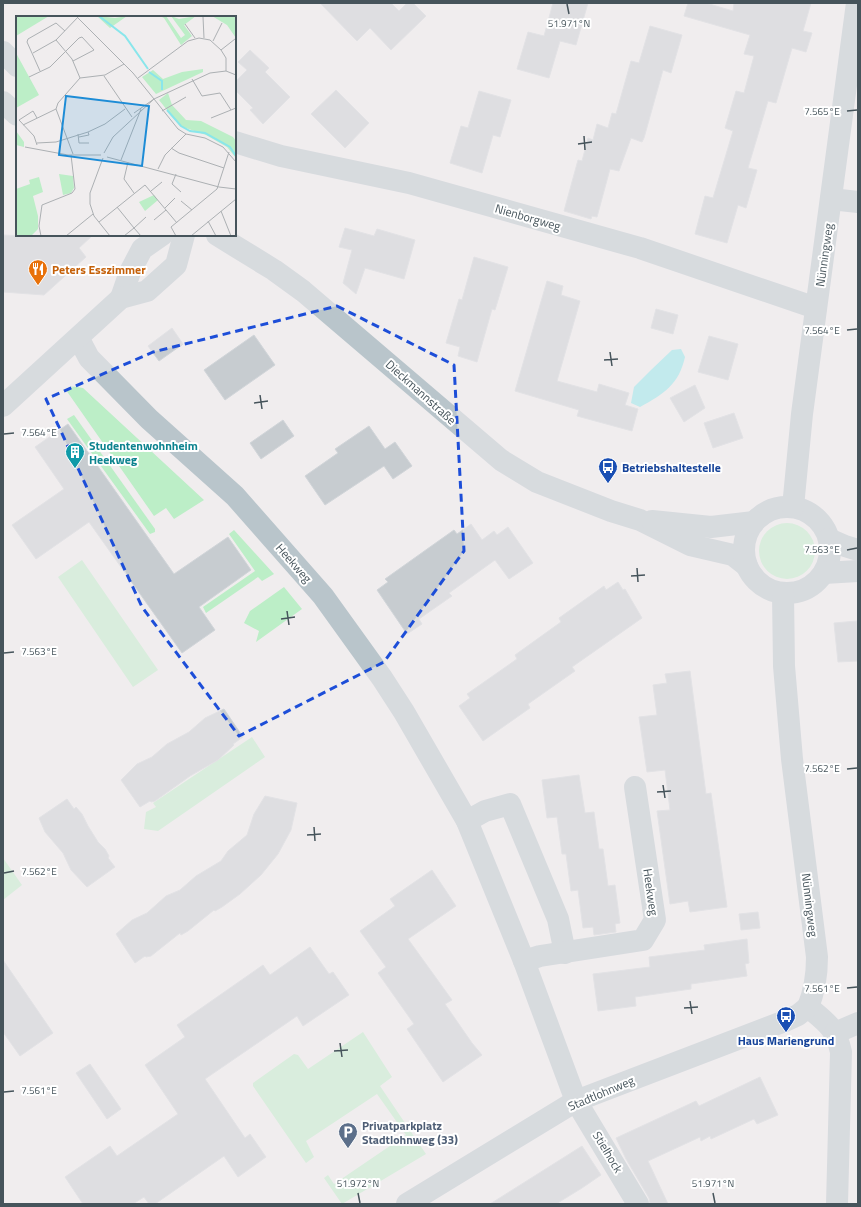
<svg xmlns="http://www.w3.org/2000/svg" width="861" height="1207" font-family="'Titillium Web',sans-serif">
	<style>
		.green { fill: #bceec7 }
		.water { fill: #89e6eb }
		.building { fill: #c7ccd0; stroke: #d1d5d9 }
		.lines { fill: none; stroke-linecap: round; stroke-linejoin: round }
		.minor { stroke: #b9c5cb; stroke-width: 22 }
		.marked { fill: none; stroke: #1d4ed8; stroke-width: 3; stroke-dasharray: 8 5; stroke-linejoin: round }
		.ticks { fill: none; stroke: #46545b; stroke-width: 1.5 }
		.labels { text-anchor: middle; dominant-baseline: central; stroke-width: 4; stroke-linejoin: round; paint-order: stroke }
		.street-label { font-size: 12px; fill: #46545b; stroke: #fff }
		.food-label { font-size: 12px; font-weight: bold; fill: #c56008; stroke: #fff; text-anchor: start }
		.culture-label { font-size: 12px; font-weight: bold; fill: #0d838f; stroke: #fff; text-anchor: start }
		.transit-label { font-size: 12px; font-weight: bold; fill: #164399; stroke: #fff; text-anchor: start }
		.service-label { font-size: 12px; font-weight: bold; fill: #4e5e75; stroke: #fff; text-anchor: start }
		.inset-river { fill: none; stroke: #89e6eb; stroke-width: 2 }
		.inset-road { fill: none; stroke: #acb0b3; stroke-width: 1 }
		.view { fill: #1d8cd6; fill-opacity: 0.15; stroke: #1d8cd6; stroke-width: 2 }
		.inset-edge { fill: none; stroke: #46545b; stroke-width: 2 }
		.ticks-label { font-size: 10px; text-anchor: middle; fill: #46545b; stroke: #fff; stroke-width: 4; stroke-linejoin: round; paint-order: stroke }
	</style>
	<rect width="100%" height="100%" fill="#f0edee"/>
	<g class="green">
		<polygon points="71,386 83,388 204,500 174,519 166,508 154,516 66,390"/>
		<polygon points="74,415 155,529 155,532 150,534 67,419"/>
		<circle cx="787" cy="551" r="28"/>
		<polygon points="234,530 274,574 262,581 258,577 206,613 203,607 255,571 229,534"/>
		<polygon points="82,560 158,670 133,687 58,577"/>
		<polygon points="284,587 302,609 256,642 259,631 244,623 250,611"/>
		<polygon points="252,737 265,757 158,831 144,829 146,812 156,807 153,803"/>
		<polygon points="3,858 22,885 3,900"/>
		<polygon points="363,1032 392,1077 380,1086 426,1154 342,1204 324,1178 328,1175 334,1184 406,1135 377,1094 306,1141 314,1157 306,1163 253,1086 253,1083 294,1054 298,1055 308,1069"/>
	</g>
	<path class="water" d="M681 349 685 357C679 384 664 394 640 407L631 403 634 387 651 370 672 350Z"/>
	<g class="building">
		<polygon points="320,3 391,3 399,11 407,3 413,3 426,16 391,50 370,28 357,41"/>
		<polygon points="553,3 588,3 576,45 560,41 549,78 517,69 528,32 544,36"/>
		<polygon points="688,3 706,3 733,11 734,3 811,3 803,31 812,33 806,52 792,48 776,103 768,101 748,168 757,170 746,208 738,205 727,243 695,234 705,196 713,198 733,131 725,128 736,91 744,93 754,56 744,54 750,35 684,16"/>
		<polygon points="650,26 682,35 671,73 663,70 644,138 642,142 631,138 619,171 610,169 597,217 592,216 591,219 564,211 578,160 582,161 588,138 593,140 597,124 608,128 612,113 616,114 631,61 639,63"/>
		<polygon points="250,50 269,68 265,72 290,97 263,124 250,110 253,108 235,90 235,82 247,70 238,62"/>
		<polygon points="336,90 369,123 345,148 311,114"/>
		<polygon points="479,91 511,100 500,137 493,135 482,173 450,163 461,126 468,128"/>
		<polygon points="345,228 374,236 377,229 415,240 404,279 365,268 356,294 343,283 352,250 339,247"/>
		<polygon points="3,235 24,236 93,235 79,248 86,257 44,295 3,292"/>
		<polygon points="474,257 508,267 495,310 492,309 477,362 458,356 460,347 446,343 459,299 462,300"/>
		<polygon points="547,281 563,286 561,295 580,301 557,381 597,392 599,384 629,393 625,405 638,409 632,431 577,416 579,410 515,391"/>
		<polygon points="656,309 678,315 673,334 651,328"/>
		<polygon points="172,328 183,344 159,361 148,346"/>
		<polygon points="254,335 275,365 225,400 204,370"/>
		<polygon points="709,336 738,344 728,380 698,372"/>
		<polygon points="695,385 705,408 684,422 670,398"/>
		<polygon points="734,413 743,438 713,448 704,423"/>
		<polygon points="283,420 294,436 261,459 250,443"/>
		<polygon points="68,424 174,574 228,537 251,570 199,607 215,630 182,653 89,522 36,559 12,525 64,489 35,447"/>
		<polygon points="369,426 385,449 395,442 412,466 393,479 384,466 325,505 305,476 338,453 335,449"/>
		<polygon points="471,524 482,540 494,531 497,535 508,527 533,563 509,579 495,560 449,593 452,596 419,619 422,624 407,634 377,590 388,582 385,579 430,547 454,530 457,534"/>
		<polygon points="618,582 623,590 625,589 642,618 572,667 575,671 528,704 530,708 483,741 459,706 470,698 467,694 517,659 515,655 561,622 559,618 604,586 606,590"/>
		<polygon points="857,621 858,661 838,662 834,623"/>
		<polygon points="690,671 706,794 711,793 727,907 690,912 688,901 670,904 657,811 670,810 665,770 647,772 639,717 657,715 653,685 667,683 665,674"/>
		<polygon points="224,709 243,737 233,744 234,745 218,760 190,776 155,801 151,802 150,801 140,807 121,780 137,764 152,757 167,744 189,732 205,718"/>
		<polygon points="579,775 585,813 594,812 599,849 603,849 608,886 615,885 620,923 615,924 616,932 594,935 593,927 583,928 578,890 571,891 566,854 562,854 557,817 547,818 542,780"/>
		<polygon points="265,796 297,803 291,830 278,854 261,875 240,894 222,907 215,911 214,910 188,931 181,935 180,933 151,956 146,957 145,956 135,963 116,934 132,920 147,913 166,896 180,890 196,876 221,861 228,851 247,835 254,814"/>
		<polygon points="67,799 74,809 76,807 82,814 88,826 98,842 105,849 109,856 108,858 115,867 87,887 71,870 63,853 45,832 39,818"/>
		<polygon points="432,870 456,906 408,939 452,1000 445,1004 472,1043 482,1055 443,1082 407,1029 414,1024 378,973 386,967 360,931 395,906 390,899"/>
		<polygon points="758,912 760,928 741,930 739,914"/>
		<polygon points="747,939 749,963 745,964 747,976 691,984 691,989 635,997 636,1006 598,1011 593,974 650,967 649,957 705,950 704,945"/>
		<polygon points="310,947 329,974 333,972 349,995 303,1026 297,1016 205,1079 245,1138 250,1134 266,1157 238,1177 224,1156 155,1204 149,1204 144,1197 133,1204 83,1204 65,1177 110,1146 117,1156 178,1114 145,1065 185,1037 177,1025 263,965 270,975"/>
		<polygon points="3,960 53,1033 20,1056 3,1032"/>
		<polygon points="90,1064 121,1109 107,1119 76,1073"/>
		<polygon points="760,1077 778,1115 757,1124 754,1119 711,1139 710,1136 701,1141 700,1137 648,1161 668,1204 650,1204 649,1198 626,1159 616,1138 696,1101 699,1106"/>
		<polygon points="582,1146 601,1175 582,1188 556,1204 490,1204"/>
	</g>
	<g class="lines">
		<g class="minor">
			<polyline points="3,52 17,66"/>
			<polyline points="3,102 17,115"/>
			<polyline points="235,142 281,156 409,183 640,248 816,308"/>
			<polyline points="831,199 858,202"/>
			<polyline points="217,235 274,270 303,291 501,460 537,482 611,511 640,520 690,545 733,555 747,566"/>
			<polyline points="121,298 130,272 142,249 162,235"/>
			<polyline points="79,339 89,358 149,419 235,496 323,596 382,678 404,712 467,821 524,961 576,1101 638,1204"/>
			<polyline points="3,406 121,298 147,291 176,265 184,235"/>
			<circle cx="787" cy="550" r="43"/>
			<polyline points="793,507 802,414 857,3"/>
			<polyline points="652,521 711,527 754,522"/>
			<polyline points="829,539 845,546 858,550"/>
			<polyline points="824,573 858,571"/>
			<path d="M783 594 784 666 792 759 817 957C817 975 815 990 808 1007"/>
			<polyline points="467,821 485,811 510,804 558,919 565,953"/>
			<polyline points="524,961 540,956 643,940 655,920 635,787"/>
			<path d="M808 1007C826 1022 836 1028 841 1052L837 1204"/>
			<polyline points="835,1033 858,1023"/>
			<polyline points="407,1204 576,1101 785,1021 798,1015 808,1007"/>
		</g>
	</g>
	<path d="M0 0H861V1207H0ZM337 306 454 365 464 551 384 662 239 736 142 607 46 399 153 352Z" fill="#f0edee" fill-opacity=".55" fill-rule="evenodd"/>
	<path class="marked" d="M337 306 454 365 464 551 384 662 239 736 142 607 46 399 153 352Z"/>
	<path class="ticks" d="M567 4 569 14M847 111 857 110M584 136 585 150M578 144 592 142M847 330 857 329M610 352 612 366M604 360 618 359M260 395 262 409M254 403 268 401M4 434 14 433M847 550 857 548M637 568 638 582M631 576 645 575M287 611 289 625M281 619 295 617M4 653 14 652M847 769 857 768M663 785 665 798M657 792 671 791M314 827 315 841M307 835 321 834M4 873 14 871M847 988 857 987M690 1001 692 1014M684 1008 698 1007M340 1043 342 1057M334 1051 348 1050M4 1092 14 1091M358 1193 360 1203M713 1193 715 1203"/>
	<defs>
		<g id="restaurant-pin" transform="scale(1)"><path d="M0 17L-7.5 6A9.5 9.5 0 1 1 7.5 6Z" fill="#e8710a" stroke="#fff"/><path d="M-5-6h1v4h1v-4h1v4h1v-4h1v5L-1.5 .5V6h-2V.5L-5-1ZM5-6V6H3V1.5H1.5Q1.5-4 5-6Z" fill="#fff"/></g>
		<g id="building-pin" transform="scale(1)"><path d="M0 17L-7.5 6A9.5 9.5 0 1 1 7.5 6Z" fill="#0f9aa8" stroke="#fff"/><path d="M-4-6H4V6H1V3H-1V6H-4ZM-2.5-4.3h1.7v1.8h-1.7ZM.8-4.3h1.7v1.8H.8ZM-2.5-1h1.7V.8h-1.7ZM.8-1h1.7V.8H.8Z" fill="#fff"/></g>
		<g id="bus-pin" transform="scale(1)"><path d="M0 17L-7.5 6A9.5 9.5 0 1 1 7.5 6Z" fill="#1a4fb4" stroke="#fff"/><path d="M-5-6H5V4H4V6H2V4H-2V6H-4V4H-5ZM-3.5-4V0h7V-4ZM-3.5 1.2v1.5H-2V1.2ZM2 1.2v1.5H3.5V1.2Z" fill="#fff"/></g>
		<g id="parking-pin" transform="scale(1)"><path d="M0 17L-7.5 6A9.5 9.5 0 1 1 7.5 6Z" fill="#5c6f8a" stroke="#fff"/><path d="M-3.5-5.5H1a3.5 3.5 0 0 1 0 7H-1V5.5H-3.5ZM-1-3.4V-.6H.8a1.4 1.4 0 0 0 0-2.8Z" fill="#fff"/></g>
	</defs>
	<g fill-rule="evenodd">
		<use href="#restaurant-pin" x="38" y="269"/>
		<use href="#building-pin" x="75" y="452"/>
		<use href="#bus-pin" x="608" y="467"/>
		<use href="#bus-pin" x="786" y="1016"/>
		<use href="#parking-pin" x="348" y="1132"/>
	</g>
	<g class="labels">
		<g class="street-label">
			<text transform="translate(528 217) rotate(16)">Nienborgweg</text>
			<text transform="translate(824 255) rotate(-82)">Nünningweg</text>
			<text transform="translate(421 392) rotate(42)">Dieckmannstraße</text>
			<text transform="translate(294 563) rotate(49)">Heekweg</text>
			<text transform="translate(651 892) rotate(82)">Heekweg</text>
			<text transform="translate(810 905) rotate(83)">Nünningweg</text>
			<text transform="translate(601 1093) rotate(-23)">Stadtlohnweg</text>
			<text transform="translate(608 1152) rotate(59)">Stielhock</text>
		</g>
		<g class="food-label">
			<text x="52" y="269">Peters Esszimmer</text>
		</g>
		<g class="culture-label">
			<text x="89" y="445">Studentenwohnheim<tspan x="89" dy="14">Heekweg</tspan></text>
		</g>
		<g class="transit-label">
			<text x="622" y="467">Betriebshaltestelle</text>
			<text x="786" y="1040" text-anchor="middle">Haus Mariengrund</text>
		</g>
		<g class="service-label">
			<text x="362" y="1125">Privatparkplatz<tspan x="362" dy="14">Stadtlohnweg (33)</tspan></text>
		</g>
	</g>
	<g transform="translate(16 16)">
		<rect width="220" height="220" fill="#f0edee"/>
		<path d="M0 0H33L0 20ZM81 0 99 2 111 0 94 12ZM144 0H150L165 22 169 19 155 0 163 3 180 0 168 9 176 20 165 29 148 2ZM196 0H220V22L211 9ZM0 37 23 79 0 92ZM187 53V56L140 78 126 61 137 54 147 63 166 56ZM152 77 156 89 170 104 185 105 217 121 220 125V142L211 131 190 119 164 110 143 84ZM0 115 8 126V131L0 129ZM43 158 57 160 58 172 55 177 47 179ZM23 161 27 176 17 180 22 200V213L15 220H0V173L14 168 13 164ZM138 179 142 184 129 195 123 186Z" fill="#bceec7"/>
		<path class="inset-river" d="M83 0 109 20 132 53M133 56 146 65V74M151 94 165 110 174 115 189 117 214 131 220 140"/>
		<path class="inset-road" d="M60 0 117 57 138 83 194 57 210 55 220 59M187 1 188 22M169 8 179 22M40 24 56 43 64 62M197 25 206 7M205 34 219 23M17 37 40 24 63 0M24 55 11 26 12 23 40 7 49 15M88 60 116 101M13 61 34 51 63 22 66 21 78 34 57 45M122 62 172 25 183 22 194 24 205 34 210 42V55M176 63 186 80 204 77 215 94M138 83 162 113 170 118 189 122 207 131 220 146M146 95 170 81M118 97 138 83M195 102 220 92M7 109 40 93M62 118 63 127H73M63 121 73 119 72 116M21 127 40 126 72 116 89 108 109 93M21 129 18 120 3 104 17 95 21 102M9 131 52 139H85M155 132 163 137 208 152M88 137 97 121 138 83M57 138 40 93 42 87 64 62 89 59 108 48M91 141 203 171 220 173M87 142 74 177V188L78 200 94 220M105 144 125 93M112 146 108 163 118 177M142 153 149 139 170 118M160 158 156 168 165 176M135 175 146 166M165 185 176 194M101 191 118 212 130 201M149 192 159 182M205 195 215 220M138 204 150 194M192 205 200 220M83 206 129 169 161 207M25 220 23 210 26 189 56 177 59 173 55 139M50 220 77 198M108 220 118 212 125 220M160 220 155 211 201 173 213 136M175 220 220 183"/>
		<path class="view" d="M50 80 133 90 126 150 43 139Z"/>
		<rect width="220" height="220" class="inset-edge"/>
	</g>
	<g class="ticks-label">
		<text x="569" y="27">51.971°N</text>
		<text x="822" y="115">7.565°E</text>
		<text x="822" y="334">7.564°E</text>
		<text x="39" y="436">7.564°E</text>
		<text x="822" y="553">7.563°E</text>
		<text x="39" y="655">7.563°E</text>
		<text x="822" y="772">7.562°E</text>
		<text x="39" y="875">7.562°E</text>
		<text x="822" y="992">7.561°E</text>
		<text x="39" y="1094">7.561°E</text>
		<text x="358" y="1187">51.972°N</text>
		<text x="713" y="1187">51.971°N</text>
	</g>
	<rect width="861" height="1207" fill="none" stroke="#46545b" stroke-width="8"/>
</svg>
